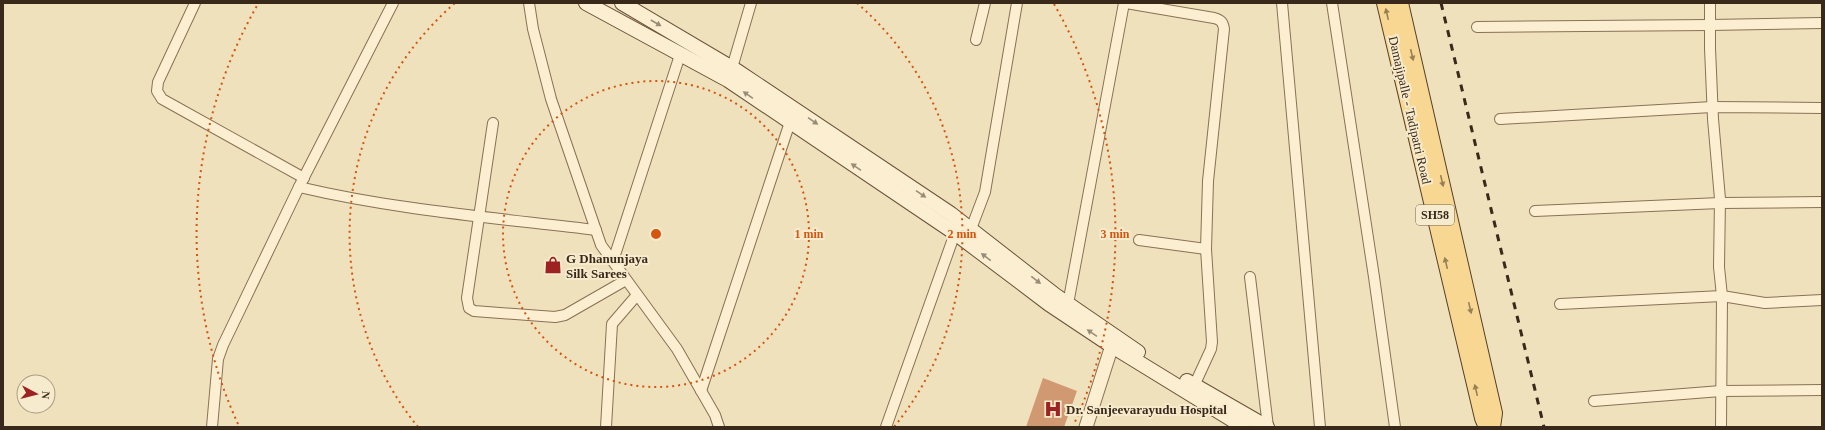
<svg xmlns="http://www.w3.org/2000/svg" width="1825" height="430" font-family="'Times New Roman',serif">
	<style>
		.building { fill: #d19971 }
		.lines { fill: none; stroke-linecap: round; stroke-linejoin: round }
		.minor-casing { stroke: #897155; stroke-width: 12 }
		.tertiary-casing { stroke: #897155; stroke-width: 15 }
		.secondary-casing { stroke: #6b5239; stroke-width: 16 }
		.primary-casing { stroke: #563f2a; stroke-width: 18 }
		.minor { stroke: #fbeed1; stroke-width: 10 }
		.tertiary { stroke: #fbeed1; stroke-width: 13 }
		.secondary { stroke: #fbeed1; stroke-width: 14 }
		.primary { stroke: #f7d792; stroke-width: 16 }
		.rail { stroke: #38291b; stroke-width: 3; stroke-dasharray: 7 7; stroke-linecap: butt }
		.oneway { fill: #988056 }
		.oneway2 { fill: #9a8c76 }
		.ring { fill: none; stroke: #d6540e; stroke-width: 2; stroke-dasharray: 2 4 }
		.labels { text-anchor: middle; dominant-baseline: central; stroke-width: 4; stroke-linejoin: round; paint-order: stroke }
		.shield { fill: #f7ebcd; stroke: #716350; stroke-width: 1 }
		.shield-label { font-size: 12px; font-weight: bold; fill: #38291b }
		.street-label { font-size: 13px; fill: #38291b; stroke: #f7ebcd }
		.poi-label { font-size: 13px; font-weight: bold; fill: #38291b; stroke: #f7ebcd; text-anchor: start }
		.centre { fill: #d6540e; stroke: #f7ebcd; stroke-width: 2 }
		.ring-label { font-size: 12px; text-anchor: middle; font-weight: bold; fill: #d6540e; stroke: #f7ebcd; stroke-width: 4; stroke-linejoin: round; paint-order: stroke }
	</style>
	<rect width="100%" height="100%" fill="#f0e1bd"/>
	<polygon class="building" points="1043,378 1077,391 1064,427 1026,427"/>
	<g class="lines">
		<g class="minor-casing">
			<g id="minor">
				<polyline points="195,3 158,82 157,91 162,99 304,178"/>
				<polyline points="529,3 533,29 551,99 601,245 677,349 715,415 719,427"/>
				<path d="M1126 3 1214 18C1221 20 1223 22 1224 29L1208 181 1206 249 1212 342 1211 349 1194 386"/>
				<polyline points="1282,3 1320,427"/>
				<polyline points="1332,3 1374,277 1395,427"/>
				<polyline points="1710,3 1710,48 1713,119 1720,199 1719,267 1722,296 1721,427"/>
				<polyline points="1477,27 1710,25 1822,23"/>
				<polyline points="976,40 985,3"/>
				<polyline points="732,68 751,3"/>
				<polyline points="1500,119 1712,107 1822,108"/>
				<polyline points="493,123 467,298 469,308 474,311 555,317 565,315 626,280"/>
				<path d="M299 187C396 210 497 218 596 230"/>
				<polyline points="1535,211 1720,203 1822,202"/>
				<polyline points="971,229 985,192 1017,3"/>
				<polyline points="1139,240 1206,249"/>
				<polyline points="613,261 680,55"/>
				<polyline points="1250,277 1268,427"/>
				<polyline points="1068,304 1124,3"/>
				<polyline points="1560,304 1722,296 1765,303 1822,300"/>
				<polyline points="701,391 792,116"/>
				<polyline points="1594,401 1721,391 1822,390"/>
				<polyline points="212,427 218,359 223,345 299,187 393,3"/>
				<polyline points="606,427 612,324 637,295"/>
				<polyline points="886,427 955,233"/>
			</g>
		</g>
		<g class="tertiary-casing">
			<polyline id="tertiary" points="1086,427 1115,336"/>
		</g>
		<g class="secondary-casing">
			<g id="secondary">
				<polyline points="586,3 728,80 955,233 1049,304 1112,346 1244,427"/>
				<polyline points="622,3 737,71 951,214 1055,295 1138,352"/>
				<polyline points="1187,381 1267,427"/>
			</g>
		</g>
		<g class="primary-casing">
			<g id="primary">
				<polyline points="1385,3 1483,418 1487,427"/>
				<polyline points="1400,3 1494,413 1492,427"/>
			</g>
		</g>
		<use href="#minor" class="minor"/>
		<use href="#tertiary" class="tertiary"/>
		<use href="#secondary" class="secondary"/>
		<use href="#primary" class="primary"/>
		<polyline class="rail" points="1441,3 1544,427"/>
	</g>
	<defs><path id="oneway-solid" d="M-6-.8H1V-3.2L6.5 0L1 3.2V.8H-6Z"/></defs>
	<g class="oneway">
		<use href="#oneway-solid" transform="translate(1387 14) rotate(-103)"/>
		<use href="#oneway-solid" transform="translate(1412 55) rotate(77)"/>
		<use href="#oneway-solid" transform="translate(1442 181) rotate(77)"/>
		<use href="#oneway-solid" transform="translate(1446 263) rotate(-103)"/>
		<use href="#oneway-solid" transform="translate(1470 308) rotate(77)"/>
		<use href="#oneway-solid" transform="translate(1476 390) rotate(-103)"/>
	</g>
	<g class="oneway2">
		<use href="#oneway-solid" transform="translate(656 23) rotate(30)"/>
		<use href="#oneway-solid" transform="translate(748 95) rotate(-145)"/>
		<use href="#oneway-solid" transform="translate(813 121) rotate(34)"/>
		<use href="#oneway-solid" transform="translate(856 167) rotate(-146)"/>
		<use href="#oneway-solid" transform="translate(921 194) rotate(34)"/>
		<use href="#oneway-solid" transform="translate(986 257) rotate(-143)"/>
		<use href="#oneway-solid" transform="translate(1036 280) rotate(38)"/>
		<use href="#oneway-solid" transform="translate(1092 333) rotate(-146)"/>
	</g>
	<g class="ring">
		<circle cx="656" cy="234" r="153"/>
		<path d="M418 427A306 306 0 0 1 455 3M857 3A306 306 0 0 1 894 427"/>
		<path d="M238 424A459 459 0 0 1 258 4M1054 4A459 459 0 0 1 1074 424"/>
	</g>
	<defs>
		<g id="shop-bare" transform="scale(1.38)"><path d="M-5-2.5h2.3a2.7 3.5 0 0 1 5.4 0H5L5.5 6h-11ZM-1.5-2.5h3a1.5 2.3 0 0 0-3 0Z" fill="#9c2223" stroke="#f7ebcd" stroke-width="2.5" paint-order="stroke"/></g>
		<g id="hospital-bare" transform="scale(1.38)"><path d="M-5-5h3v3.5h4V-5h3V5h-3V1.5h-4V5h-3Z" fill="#9c2223" stroke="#f7ebcd" stroke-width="2.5" paint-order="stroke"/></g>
	</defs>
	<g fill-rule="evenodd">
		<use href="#shop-bare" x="553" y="265"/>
		<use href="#hospital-bare" x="1053" y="409"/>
	</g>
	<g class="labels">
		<rect class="shield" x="1416" y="205" width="38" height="20" rx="3"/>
		<g class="shield-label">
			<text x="1435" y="215">SH58</text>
		</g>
		<g class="street-label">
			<text transform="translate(1410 110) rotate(77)">Damajipalle - Tadipatri Road</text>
		</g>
		<g class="poi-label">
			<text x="566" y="258">G Dhanunjaya<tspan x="566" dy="15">Silk Sarees</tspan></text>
			<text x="1066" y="409">Dr. Sanjeevarayudu Hospital</text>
		</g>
	</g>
	<circle cx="656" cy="234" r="6" class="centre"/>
	<g class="ring-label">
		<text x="809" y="238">1 min</text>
		<text x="962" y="238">2 min</text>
		<text x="1115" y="238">3 min</text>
	</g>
	<rect width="1825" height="430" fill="none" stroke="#38291b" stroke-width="8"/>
	<g transform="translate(36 394) rotate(97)"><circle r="19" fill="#f7ebcd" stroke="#ab9d86"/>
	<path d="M0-3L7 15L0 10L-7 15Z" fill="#9c2223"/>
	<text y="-6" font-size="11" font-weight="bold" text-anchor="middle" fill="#38291b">N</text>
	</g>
</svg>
